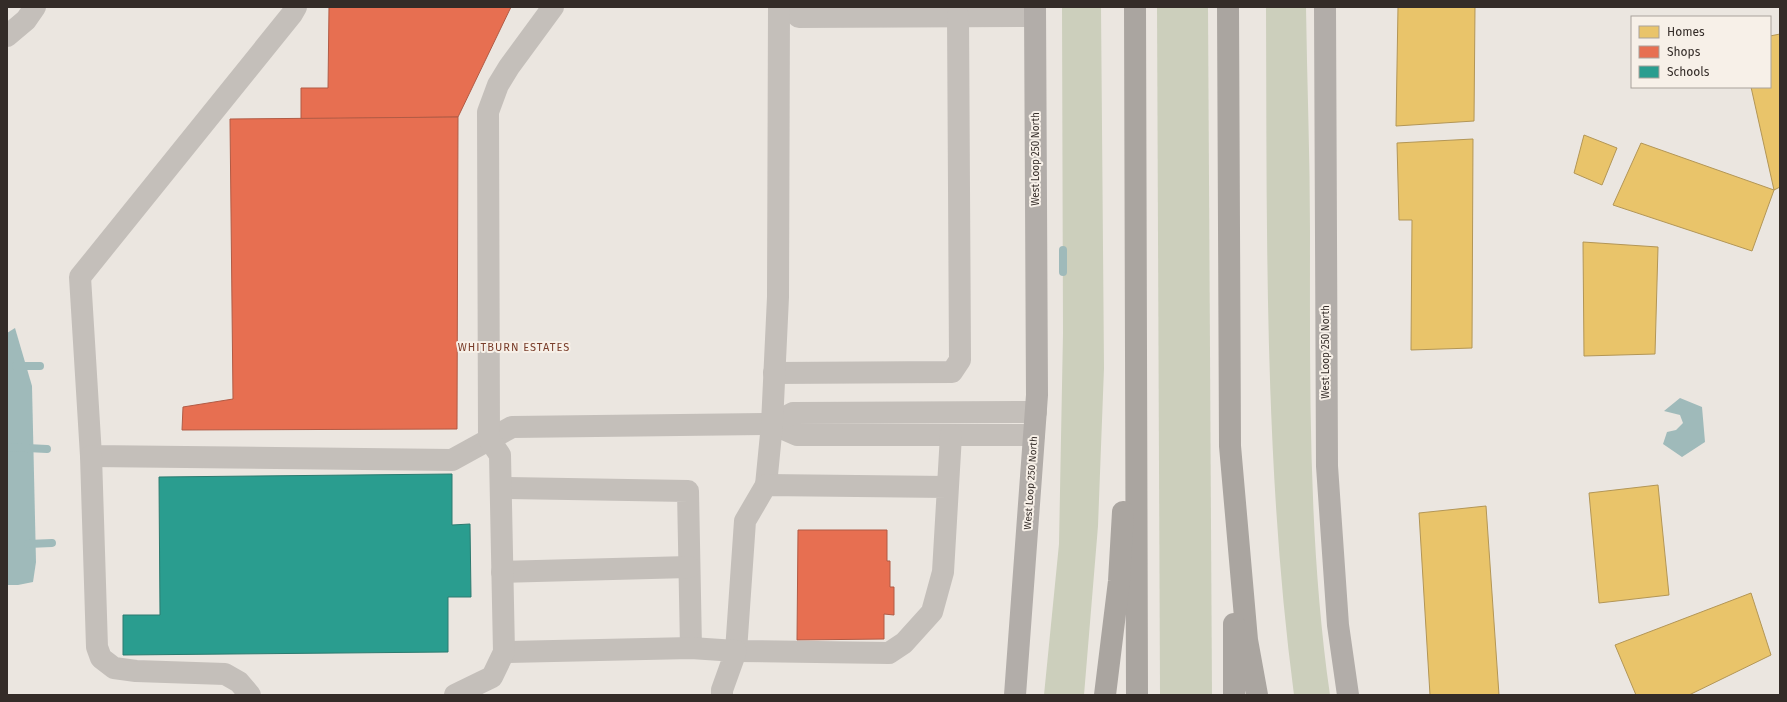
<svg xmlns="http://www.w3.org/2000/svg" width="1787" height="702" font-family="'Fira Sans',sans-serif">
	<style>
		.green { fill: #cccfbc }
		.water { fill: #9fbaba }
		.homes { fill: #e9c46a; stroke: #b39656 }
		.shops { fill: #e76f51; stroke: #b15b45 }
		.schools { fill: #2a9d8f; stroke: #2d7b70 }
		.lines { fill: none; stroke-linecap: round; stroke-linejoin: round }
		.stream { stroke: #9fbaba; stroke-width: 8 }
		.minor { stroke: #c4bfba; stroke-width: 22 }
		.major { stroke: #b2ada9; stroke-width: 22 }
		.highway { stroke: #aaa5a0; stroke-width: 22 }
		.labels { text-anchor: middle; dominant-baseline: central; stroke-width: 4; stroke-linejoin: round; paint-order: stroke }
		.street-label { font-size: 10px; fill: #342c28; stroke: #f7f0e8 }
		.neighbourhood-label { font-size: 11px; letter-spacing: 1px; fill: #7a3e2b; stroke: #f7f0e8 }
	</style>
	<rect width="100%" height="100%" fill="#ebe6e0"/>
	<g class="green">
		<polygon points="1062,7 1101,7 1104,368 1098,526 1084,695 1044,695 1059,544 1063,333"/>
		<polygon points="1157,7 1208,7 1212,695 1160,695"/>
		<path d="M1266 7H1306C1307 82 1310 157 1310 232 1310 386 1308 542 1330 695H1294C1264 467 1267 236 1266 7Z"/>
	</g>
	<g class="water">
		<polygon points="15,328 32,386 36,562 33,582 18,585 7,585 7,333"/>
		<polygon points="1680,398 1702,407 1705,442 1682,457 1663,444 1667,432 1676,430 1683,423 1680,415 1664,411"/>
	</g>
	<g class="homes">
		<polygon points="1398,7 1475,7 1474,121 1396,126"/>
		<polygon points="1780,34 1780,187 1774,190 1751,87 1770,87 1770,36"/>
		<polygon points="1584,135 1617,148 1602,185 1574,173"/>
		<polygon points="1473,139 1472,348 1411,350 1412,220 1399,220 1397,143"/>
		<polygon points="1641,143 1774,190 1752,251 1613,205"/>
		<polygon points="1583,242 1658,247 1655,354 1584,356"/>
		<polygon points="1658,485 1669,595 1599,603 1589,493"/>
		<polygon points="1486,506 1499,695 1430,695 1419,513"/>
		<polygon points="1751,593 1771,655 1689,695 1636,695 1615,645"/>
	</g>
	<g class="shops">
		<polygon points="329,7 511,7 458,117 301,119 301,88 328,88"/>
		<polygon points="458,117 457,429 182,430 183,407 233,399 230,119"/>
		<polygon points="798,530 887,530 887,561 890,561 890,587 894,587 894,615 884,614 884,639 797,640"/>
	</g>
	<polygon class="schools" points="452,474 452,525 470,524 471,597 448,597 448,652 123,655 123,615 160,615 159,477"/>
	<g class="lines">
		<g class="stream">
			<polyline points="1063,272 1063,250"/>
			<polyline points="16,366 40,366"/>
			<polyline points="7,447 47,449"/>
			<polyline points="28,544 52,543"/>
		</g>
		<g class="minor">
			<polyline points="296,7 292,14 80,277 91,456 452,460 512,427 772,424 797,435 1034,435"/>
			<polyline points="788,7 799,17 1035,16"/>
			<polyline points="7,36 26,20 35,7"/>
			<polyline points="774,373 952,372 960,360 958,16"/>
			<polyline points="772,424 793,413 1036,412"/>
			<polyline points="91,456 97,647 101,658 114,668 136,671 225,674 239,682 250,695"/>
			<polyline points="766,485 772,424 778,297 779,7"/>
			<polyline points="947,487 766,485 745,521 736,651 889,653 904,643 932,612 943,572 951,435"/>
			<polyline points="501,488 688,491 691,648"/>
			<polyline points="502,572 689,567"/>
			<polyline points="504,652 691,648 736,651 722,690 722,695"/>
			<polyline points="455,695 492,677 504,652 500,455 489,439 488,112 498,85 509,67 553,7"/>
		</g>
		<g class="major">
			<polyline points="1325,7 1327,466 1338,625 1348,695"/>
			<polyline points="1015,695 1037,395 1035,7"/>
		</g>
		<g class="highway">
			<polyline points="1135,7 1137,695"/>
			<polyline points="1228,7 1230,446 1247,640 1257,695"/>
			<polyline points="1234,624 1234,695"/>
			<polyline points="1105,695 1119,581 1123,512"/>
		</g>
	</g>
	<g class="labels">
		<g class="street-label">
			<text transform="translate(1036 159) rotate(-90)">West Loop 250 North</text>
			<text transform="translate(1326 352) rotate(-90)">West Loop 250 North</text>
			<text transform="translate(1031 483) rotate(-86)">West Loop 250 North</text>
		</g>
		<g class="neighbourhood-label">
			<text x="514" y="347">WHITBURN ESTATES</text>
		</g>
	</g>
	<rect width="1787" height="702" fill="none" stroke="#342c28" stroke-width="16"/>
	<rect x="1631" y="16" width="140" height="72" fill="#f7f0e8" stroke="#a9a29b"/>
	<rect x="1639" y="26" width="20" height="12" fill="#e9c46a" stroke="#a9a29b"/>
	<text x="1667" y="36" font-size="12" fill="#342c28">Homes</text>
	<rect x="1639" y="46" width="20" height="12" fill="#e76f51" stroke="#a9a29b"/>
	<text x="1667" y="56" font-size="12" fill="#342c28">Shops</text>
	<rect x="1639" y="66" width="20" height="12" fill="#2a9d8f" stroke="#a9a29b"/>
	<text x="1667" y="76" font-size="12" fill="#342c28">Schools</text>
</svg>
